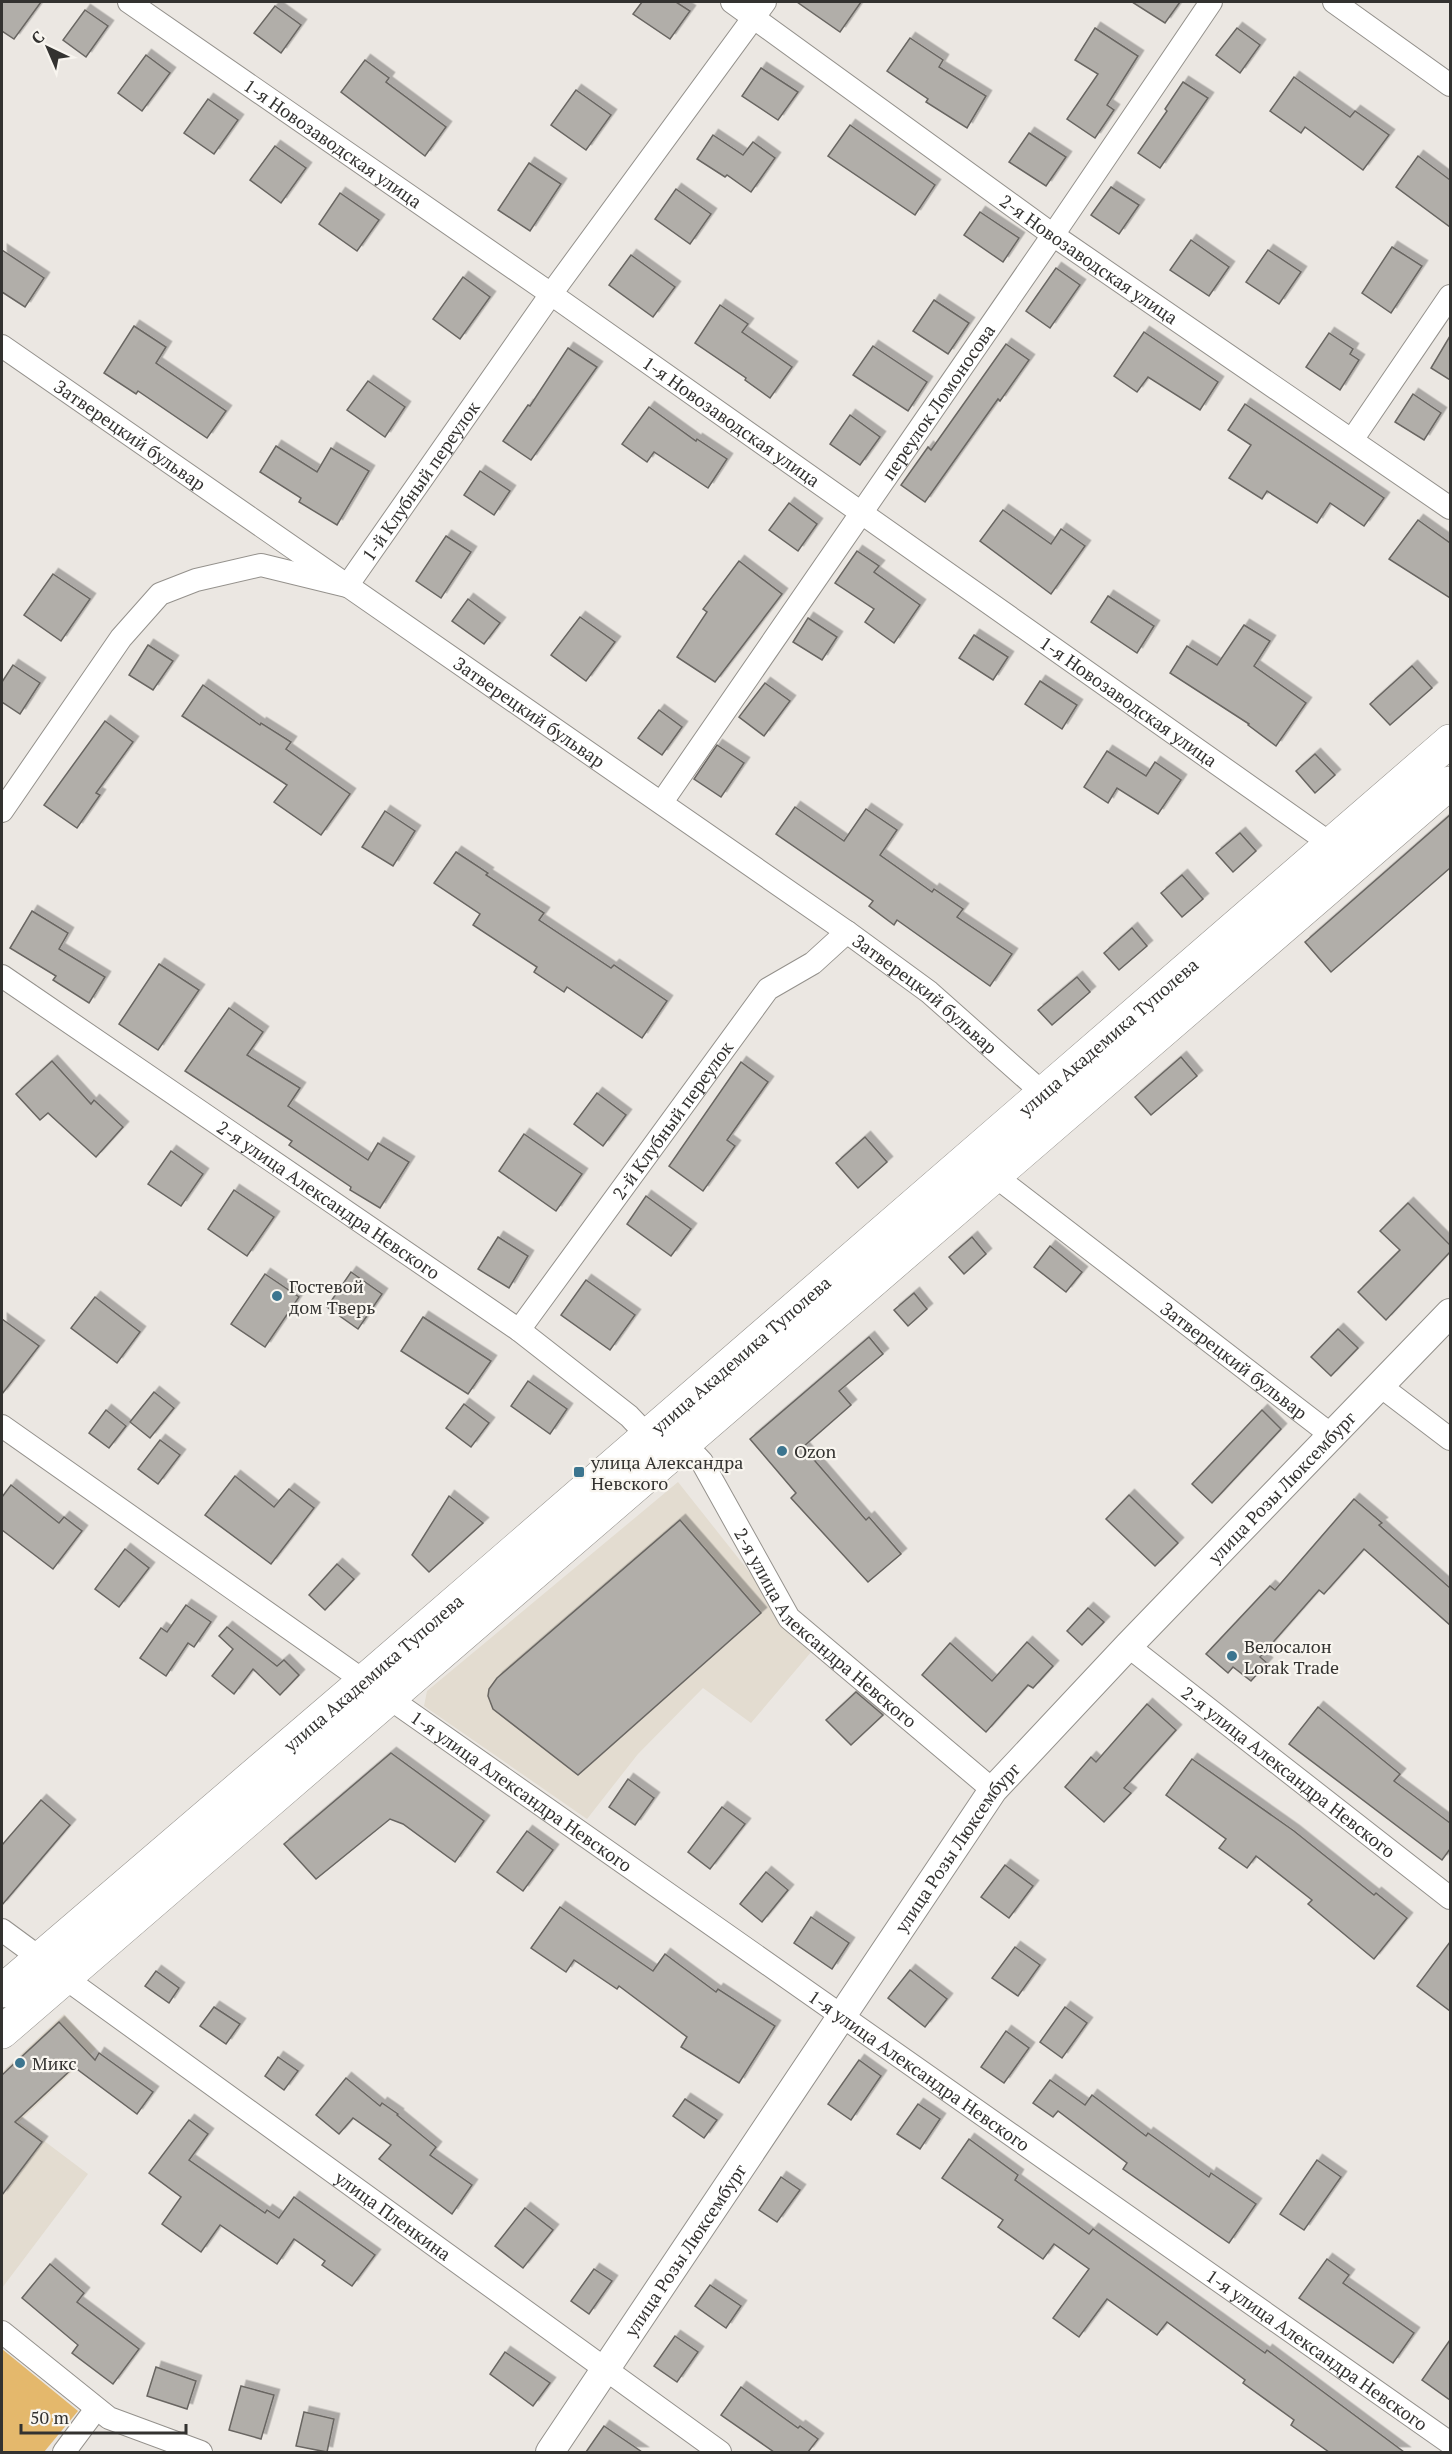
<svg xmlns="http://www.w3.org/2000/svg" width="1452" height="2454" font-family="'PT Serif',serif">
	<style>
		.built { fill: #e3dcd0 }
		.green { fill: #e4b86c }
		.building { fill: #b1aea9; stroke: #696662; stroke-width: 1.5; filter: url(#shadow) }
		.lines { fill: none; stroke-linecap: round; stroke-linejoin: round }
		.minor-casing { stroke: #94918c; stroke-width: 24 }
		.tertiary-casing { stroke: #94918c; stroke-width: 30 }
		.primary-casing { stroke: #94918c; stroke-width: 34 }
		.minor { stroke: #fff; stroke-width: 22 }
		.tertiary { stroke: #fff; stroke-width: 28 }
		.primary { stroke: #fff; stroke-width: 33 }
		.poi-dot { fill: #3c758f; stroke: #f8f5ef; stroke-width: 2 }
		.labels { text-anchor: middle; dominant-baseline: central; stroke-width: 4.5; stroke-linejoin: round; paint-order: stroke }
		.street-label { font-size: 18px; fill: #333230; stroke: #f8f5ef }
		.poi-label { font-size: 18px; fill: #333230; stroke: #f8f5ef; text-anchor: start }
	</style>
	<defs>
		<filter id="shadow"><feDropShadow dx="5.5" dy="-5.5" stdDeviation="0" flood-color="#0004"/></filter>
	</defs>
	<rect width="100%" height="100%" fill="#ebe7e2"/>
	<g class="built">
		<polygon points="678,1482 812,1651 751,1723 703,1688 638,1754 587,1819 424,1706 427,1691"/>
		<polygon points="64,2014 96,2049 19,2122 88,2174 2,2288 2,2072"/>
	</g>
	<polygon class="green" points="2,2349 78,2411 44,2452 2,2452"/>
	<g class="building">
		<polygon points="2,2 41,2 14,39 2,31"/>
		<polygon points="642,2 676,2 690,11 670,39 633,14"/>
		<polygon points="797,2 861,2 840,32"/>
		<polygon points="1132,2 1180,2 1165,23"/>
		<polygon points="275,6 301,25 281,53 254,33"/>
		<polygon points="85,10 108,26 86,57 63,40"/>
		<polygon points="1095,28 1138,56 1107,105 1114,110 1095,138 1067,119 1098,74 1075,60"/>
		<polygon points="1237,28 1260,45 1240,73 1216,55"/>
		<polygon points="910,38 943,60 939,67 986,96 967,128 926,102 928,99 887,71"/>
		<polygon points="146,55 170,73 142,111 118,93"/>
		<polygon points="365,60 389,78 386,82 446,127 425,156 341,92"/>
		<polygon points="761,68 798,92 778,120 742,96"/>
		<polygon points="1294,77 1350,117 1355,111 1389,135 1363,170 1305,127 1301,133 1270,111"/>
		<polygon points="1183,82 1208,98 1160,168 1138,153 1167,111 1165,109"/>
		<polygon points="576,90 611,115 586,150 551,125"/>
		<polygon points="208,99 238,120 214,154 184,133"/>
		<polygon points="850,125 935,185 915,215 828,156"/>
		<polygon points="1029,133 1066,157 1046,186 1009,162"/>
		<polygon points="713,135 743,155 753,142 775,158 751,192 727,175 725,177 697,159"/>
		<polygon points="275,146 306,168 281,203 250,180"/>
		<polygon points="1418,156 1450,180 1450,227 1396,187"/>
		<polygon points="529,163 561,184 530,231 498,210"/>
		<polygon points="1111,187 1139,205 1119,234 1091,215"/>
		<polygon points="676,189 711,214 690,244 655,219"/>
		<polygon points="340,193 379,220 357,251 319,224"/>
		<polygon points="980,212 1019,238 1003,262 964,235"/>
		<polygon points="1191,240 1229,267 1209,296 1170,270"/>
		<polygon points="1392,247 1422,266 1391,313 1362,293"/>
		<polygon points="2,250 44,278 25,307 2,292"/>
		<polygon points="1268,250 1301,272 1279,304 1246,282"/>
		<polygon points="631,255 675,287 653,317 609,285"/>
		<polygon points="1056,268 1080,285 1050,328 1026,311"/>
		<polygon points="463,277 490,297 460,339 433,319"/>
		<polygon points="934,300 969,323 948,354 913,331"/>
		<polygon points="720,305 748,324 742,332 792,367 770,398 745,380 746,378 695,343"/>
		<polygon points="134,326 166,347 156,363 226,411 207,438 138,391 136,394 104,373"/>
		<polygon points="1144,332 1218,382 1200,410 1148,377 1137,392 1114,376"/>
		<polygon points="1329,333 1353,349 1350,354 1359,360 1340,390 1306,367"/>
		<polygon points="1450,336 1450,380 1431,368"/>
		<polygon points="1006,344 1029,360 1000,401 998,399 925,502 901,485 928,447 931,450"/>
		<polygon points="873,346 927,382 908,411 853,375"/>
		<polygon points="568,348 597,367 531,460 503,441 528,405 530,406"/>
		<polygon points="368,381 405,407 385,437 347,410"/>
		<polygon points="1413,394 1441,413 1424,440 1395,422"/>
		<polygon points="1245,404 1384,498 1364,526 1330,503 1317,523 1267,491 1262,499 1229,478 1251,445 1228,430"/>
		<polygon points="649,407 696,441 697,439 727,459 708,488 654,452 647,462 622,444"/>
		<polygon points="850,415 880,437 860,465 830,444"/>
		<polygon points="276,446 317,472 331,448 369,471 337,525 299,502 301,498 260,472"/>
		<polygon points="480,471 510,491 494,515 464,495"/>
		<polygon points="789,503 817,524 798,551 769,530"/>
		<polygon points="1003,510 1051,544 1061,529 1085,546 1051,594 980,541"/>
		<polygon points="1418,520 1450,543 1450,598 1389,559"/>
		<polygon points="446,536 471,552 441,598 416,581"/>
		<polygon points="857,551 879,566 874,572 920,605 894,643 865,622 874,609 835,583"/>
		<polygon points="739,561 782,594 715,682 677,657 707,612 703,609"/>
		<polygon points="53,574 90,599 61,641 24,615"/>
		<polygon points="1108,596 1154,626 1137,653 1091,622"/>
		<polygon points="468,599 500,623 484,644 452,621"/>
		<polygon points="580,617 615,642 586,681 551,655"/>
		<polygon points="808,618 837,637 822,660 793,642"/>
		<polygon points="1244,625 1270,641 1254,666 1306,703 1276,746 1248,725 1249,724 1170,673 1187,646 1217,665"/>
		<polygon points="974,635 1008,657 993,680 959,658"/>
		<polygon points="148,645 173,661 153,690 129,675"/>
		<polygon points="13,665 40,683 20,714 2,702 2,682"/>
		<polygon points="1412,666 1432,688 1390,725 1370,704"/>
		<polygon points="1040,681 1077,705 1062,729 1025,704"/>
		<polygon points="765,683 790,701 764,736 739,717"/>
		<polygon points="203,685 260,725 261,723 291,742 286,749 350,794 321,835 274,802 287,785 182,716"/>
		<polygon points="659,710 682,727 662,755 638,738"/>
		<polygon points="105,721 133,742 96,793 100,795 77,828 44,805"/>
		<polygon points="717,745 744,763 721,797 694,779"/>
		<polygon points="1107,751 1146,776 1155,762 1181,780 1158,814 1117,788 1108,803 1084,787"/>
		<polygon points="1315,754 1335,775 1315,793 1296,771"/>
		<polygon points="795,807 844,841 866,809 897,830 880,855 932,892 934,889 963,909 957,917 1012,954 990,986 897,920 894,925 869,906 873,901 776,834"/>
		<polygon points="385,811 415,831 393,866 362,847"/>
		<polygon points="1450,815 1450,868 1331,972 1305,942"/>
		<polygon points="1240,833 1256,851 1233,872 1216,853"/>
		<polygon points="456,852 488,873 486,875 544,913 539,920 611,968 614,965 667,1001 642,1038 567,987 564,992 534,972 537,967 473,925 480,914 434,883"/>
		<polygon points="1182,875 1203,899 1182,917 1161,893"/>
		<polygon points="32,911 68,933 59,949 105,977 89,1003 53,980 56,976 10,948"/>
		<polygon points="1132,928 1147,946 1119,970 1104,953"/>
		<polygon points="159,964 199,990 158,1050 119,1024"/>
		<polygon points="1077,977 1090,992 1052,1025 1038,1010"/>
		<polygon points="229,1008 263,1032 247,1055 300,1088 288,1106 368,1160 378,1143 409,1162 380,1208 350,1190 351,1187 289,1145 292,1141 185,1071"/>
		<polygon points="1181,1057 1197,1076 1151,1115 1135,1097"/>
		<polygon points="52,1061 91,1104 94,1100 123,1127 96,1157 48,1113 40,1120 16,1094"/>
		<polygon points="741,1062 768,1082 727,1140 735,1146 703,1191 669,1166"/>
		<polygon points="597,1093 626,1115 603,1146 574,1124"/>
		<polygon points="524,1134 582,1174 556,1211 499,1171"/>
		<polygon points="865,1137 887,1162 858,1188 836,1163"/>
		<polygon points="171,1151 203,1174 181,1206 148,1184"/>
		<polygon points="234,1190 274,1217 247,1256 208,1229"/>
		<polygon points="646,1196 691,1229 671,1256 627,1224"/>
		<polygon points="1408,1203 1450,1245 1450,1252 1386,1320 1358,1292 1400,1250 1380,1231"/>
		<polygon points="498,1237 528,1256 509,1288 478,1269"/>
		<polygon points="972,1237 986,1254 964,1274 949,1257"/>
		<polygon points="1050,1246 1082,1272 1066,1292 1034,1267"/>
		<polygon points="351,1272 382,1294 358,1329 327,1307"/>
		<polygon points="265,1274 299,1297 265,1347 231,1324"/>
		<polygon points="586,1280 635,1315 610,1350 561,1315"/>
		<polygon points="914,1293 927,1309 908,1326 894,1310"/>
		<polygon points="95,1297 140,1332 117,1363 71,1328"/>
		<polygon points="423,1317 491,1361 468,1394 401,1351"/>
		<polygon points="2,1319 39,1346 2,1394"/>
		<polygon points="1338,1329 1358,1348 1331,1376 1311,1357"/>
		<polygon points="869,1337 883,1354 839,1391 851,1405 803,1447 866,1520 869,1517 901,1554 868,1582 791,1498 796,1493 750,1439"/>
		<polygon points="528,1381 567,1409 550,1434 511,1406"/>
		<polygon points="154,1392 174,1408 150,1438 130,1422"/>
		<polygon points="464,1404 489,1423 471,1447 446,1428"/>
		<polygon points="106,1410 126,1426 109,1448 89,1433"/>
		<polygon points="1262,1410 1281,1429 1212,1503 1192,1484"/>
		<polygon points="160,1440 180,1455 158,1484 138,1469"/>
		<polygon points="235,1476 274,1507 289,1489 314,1508 271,1564 205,1515"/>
		<polygon points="11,1485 59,1523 64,1517 82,1531 53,1569 2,1530 2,1497"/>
		<polygon points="1129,1495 1178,1543 1155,1566 1106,1519"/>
		<polygon points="449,1496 483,1523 429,1572 412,1555"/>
		<polygon points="1354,1499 1382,1523 1379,1525 1450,1588 1450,1625 1364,1549 1324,1594 1319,1590 1260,1657 1267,1663 1251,1681 1233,1667 1228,1673 1206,1654 1270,1586 1275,1590"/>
		<polygon points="680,1520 761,1613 578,1775 493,1709 488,1696 489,1689 497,1678"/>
		<polygon points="125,1549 149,1568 119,1607 95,1589"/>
		<polygon points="337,1564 354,1579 325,1610 309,1595"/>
		<polygon points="186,1605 211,1622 194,1647 188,1643 166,1676 140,1658 161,1628 167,1632"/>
		<polygon points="1088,1608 1104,1622 1082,1645 1067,1631"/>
		<polygon points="227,1627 277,1666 284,1660 299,1675 280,1695 253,1669 234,1694 212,1676 233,1649 219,1636"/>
		<polygon points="1027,1642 1053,1666 1033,1688 1028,1685 986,1732 922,1675 950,1643 992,1681"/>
		<polygon points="856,1692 883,1715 851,1745 826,1720"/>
		<polygon points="1147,1704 1176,1730 1124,1788 1131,1793 1104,1822 1065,1787 1091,1757 1096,1762"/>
		<polygon points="1318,1707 1400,1774 1394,1781 1450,1823 1450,1849 1442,1860 1289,1744"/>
		<polygon points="391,1753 484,1821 455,1862 403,1824 390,1819 316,1879 284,1844"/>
		<polygon points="1192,1759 1294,1831 1374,1895 1376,1893 1407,1918 1374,1959 1308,1904 1312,1900 1256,1856 1247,1868 1219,1848 1226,1839 1166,1795"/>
		<polygon points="628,1779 654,1798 635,1825 609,1807"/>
		<polygon points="41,1800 70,1825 2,1905 2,1845"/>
		<polygon points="722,1807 745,1824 710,1869 688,1852"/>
		<polygon points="527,1831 553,1850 523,1891 497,1872"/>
		<polygon points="1005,1865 1033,1886 1009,1918 981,1897"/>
		<polygon points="766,1872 788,1890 762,1922 740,1904"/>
		<polygon points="560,1907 653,1971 665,1954 716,1992 718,1989 775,2026 739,2083 681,2047 687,2037 619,1986 617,1989 574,1960 566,1972 531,1948"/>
		<polygon points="811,1917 849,1943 832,1969 794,1943"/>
		<polygon points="1450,1942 1450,2011 1417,1986"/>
		<polygon points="1015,1947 1040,1965 1018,1996 992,1978"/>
		<polygon points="910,1970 947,1999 925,2027 888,1998"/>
		<polygon points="156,1971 179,1988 169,2003 145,1986"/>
		<polygon points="214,2007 240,2024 226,2044 200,2026"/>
		<polygon points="1065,2007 1087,2023 1062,2058 1040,2042"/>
		<polygon points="59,2022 95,2060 99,2053 153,2092 137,2114 74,2067 15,2122 42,2142 2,2195 2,2075"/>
		<polygon points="1006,2031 1029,2048 1004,2083 981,2067"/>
		<polygon points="278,2057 298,2071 284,2090 265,2076"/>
		<polygon points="859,2060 881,2076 851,2120 828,2104"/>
		<polygon points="346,2078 380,2106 382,2103 398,2114 397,2115 436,2147 430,2155 472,2185 452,2214 379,2159 391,2145 353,2118 339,2134 316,2115"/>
		<polygon points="1050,2080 1085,2105 1092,2095 1146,2136 1148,2133 1209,2177 1211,2173 1256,2204 1229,2243 1123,2169 1127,2163 1058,2111 1053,2117 1033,2103"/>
		<polygon points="685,2099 717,2120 704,2138 673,2116"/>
		<polygon points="918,2104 940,2119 920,2149 897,2134"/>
		<polygon points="189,2120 208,2134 189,2160 265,2213 267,2210 279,2218 294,2197 375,2255 352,2286 322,2265 325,2261 294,2239 277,2264 220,2225 201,2252 162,2224 181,2197 149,2173"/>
		<polygon points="969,2139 1018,2175 1015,2180 1089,2234 1093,2229 1265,2353 1267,2350 1404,2452 1329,2452 1291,2425 1294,2420 1243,2383 1245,2380 1167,2322 1157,2335 1107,2299 1079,2337 1053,2318 1089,2269 1054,2244 1043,2259 998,2227 1003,2220 942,2178"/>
		<polygon points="1317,2160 1341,2177 1304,2230 1280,2214"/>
		<polygon points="781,2177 800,2190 777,2222 759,2210"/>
		<polygon points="525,2208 553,2230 523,2268 495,2246"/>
		<polygon points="1327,2259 1349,2275 1343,2283 1414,2333 1393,2363 1299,2298"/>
		<polygon points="50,2264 84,2293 77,2302 139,2349 113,2384 72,2353 78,2345 22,2298"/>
		<polygon points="594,2269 612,2281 589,2314 571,2301"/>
		<polygon points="710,2285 741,2306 726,2328 695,2306"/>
		<polygon points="675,2336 698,2352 677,2382 654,2366"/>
		<polygon points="1450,2340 1450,2400 1422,2380"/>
		<polygon points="505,2352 550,2383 533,2406 490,2374"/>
		<polygon points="156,2367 196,2381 187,2409 147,2396"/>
		<polygon points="241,2386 274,2395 261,2439 229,2430"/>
		<polygon points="741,2387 798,2428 800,2426 818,2439 808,2452 774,2452 721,2415"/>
		<polygon points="304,2412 334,2419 327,2452 296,2446"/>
		<polygon points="604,2426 642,2452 586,2452"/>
	</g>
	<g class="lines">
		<g class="minor-casing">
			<g id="minor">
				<path id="s1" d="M129 2 551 294 1331 844"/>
				<path id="s2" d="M732 2 1053 235 1450 508"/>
				<polyline points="1334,2 1450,85"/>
				<path id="s3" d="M2 346 847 932 929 992 1044 1094"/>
				<polyline points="1352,440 1450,296"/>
				<path id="s4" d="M662 802 1053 235 1211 2"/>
				<path id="s5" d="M2 811 121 638 160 594 196 580 261 565 347 586 551 294 765 2"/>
				<path id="s6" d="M2 976 519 1330 629 1416 647 1435"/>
				<path id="s7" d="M995 1176 1330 1434"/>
				<path id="s8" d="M519 1330 768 989 813 963 847 932"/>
				<polyline points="1379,1385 1450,1439"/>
				<polyline points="2,1426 364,1681"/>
				<path id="s9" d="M684 1443 702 1462 789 1618 993 1790"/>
				<path id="s10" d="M1128 1646 1450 1898"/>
				<path id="s11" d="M389 1698 1450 2443"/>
				<polyline points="2,1930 40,1958"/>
				<path id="s12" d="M65 1978 720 2452"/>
				<polyline points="2,2332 109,2418 201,2452"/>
				<polyline points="64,2452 96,2409"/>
			</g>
		</g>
		<g class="tertiary-casing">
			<g id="tertiary">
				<path id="s13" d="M550 2452 993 1790 1128 1646 1450 1313"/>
			</g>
		</g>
		<g class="primary-casing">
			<g id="primary">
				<path id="s14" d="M2 1991 364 1681 1450 741"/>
				<polyline points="2,2032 1450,783"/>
			</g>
		</g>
		<use href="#minor" class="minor"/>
		<use href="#tertiary" class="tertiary"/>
		<use href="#primary" class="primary"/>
	</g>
	<g class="poi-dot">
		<circle cx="277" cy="1296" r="6"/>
		<circle cx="782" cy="1451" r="6"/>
		<rect x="573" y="1466" width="12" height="12" rx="3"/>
		<circle cx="1232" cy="1656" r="6"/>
		<circle cx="20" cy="2063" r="6"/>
	</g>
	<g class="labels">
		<g class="street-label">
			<text stroke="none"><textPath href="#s1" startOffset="248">1-я Новозаводская улица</textPath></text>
			<text stroke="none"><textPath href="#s2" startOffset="440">2-я Новозаводская улица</textPath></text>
			<text stroke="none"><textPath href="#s4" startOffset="486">переулок Ломоносова</textPath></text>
			<text stroke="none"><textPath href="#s1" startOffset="734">1-я Новозаводская улица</textPath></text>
			<text stroke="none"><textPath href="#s3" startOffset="156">Затверецкий бульвар</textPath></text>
			<text stroke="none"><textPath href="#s5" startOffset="591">1-й Клубный переулок</textPath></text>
			<text stroke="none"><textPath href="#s1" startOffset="1220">1-я Новозаводская улица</textPath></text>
			<text stroke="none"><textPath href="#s3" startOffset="642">Затверецкий бульвар</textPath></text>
			<text stroke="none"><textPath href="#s3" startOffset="1128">Затверецкий бульвар</textPath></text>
			<text stroke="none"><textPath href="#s14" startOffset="1461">улица Академика Туполева</textPath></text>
			<text stroke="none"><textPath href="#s8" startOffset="260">2-й Клубный переулок</textPath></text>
			<text stroke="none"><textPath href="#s6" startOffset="396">2-я улица Александра Невского</textPath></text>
			<text stroke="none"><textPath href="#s14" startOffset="975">улица Академика Туполева</textPath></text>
			<text stroke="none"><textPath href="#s7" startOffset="302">Затверецкий бульвар</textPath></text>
			<text stroke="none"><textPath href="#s13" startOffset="1215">улица Розы Люксембург</textPath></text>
			<text stroke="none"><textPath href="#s9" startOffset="236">2-я улица Александра Невского</textPath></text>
			<text stroke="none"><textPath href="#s14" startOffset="489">улица Академика Туполева</textPath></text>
			<text stroke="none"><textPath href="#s10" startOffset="204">2-я улица Александра Невского</textPath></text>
			<text stroke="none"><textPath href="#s11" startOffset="162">1-я улица Александра Невского</textPath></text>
			<text stroke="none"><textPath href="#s13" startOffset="729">улица Розы Люксембург</textPath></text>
			<text stroke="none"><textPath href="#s11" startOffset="648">1-я улица Александра Невского</textPath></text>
			<text stroke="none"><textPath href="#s12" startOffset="405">улица Пленкина</textPath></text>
			<text stroke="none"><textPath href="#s13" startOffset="243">улица Розы Люксембург</textPath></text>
			<text stroke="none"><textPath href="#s11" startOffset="1134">1-я улица Александра Невского</textPath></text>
		</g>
		<g class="poi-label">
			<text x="289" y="1286">Гостевой<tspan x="289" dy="21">дом Тверь</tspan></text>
			<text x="794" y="1451">Ozon</text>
			<text x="591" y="1462">улица Александра<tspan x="591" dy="21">Невского</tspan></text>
			<text x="1244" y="1646">Велосалон<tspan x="1244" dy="21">Lorak Trade</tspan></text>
			<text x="32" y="2063">Микс</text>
		</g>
	</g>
	<rect width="1452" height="2454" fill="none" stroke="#333230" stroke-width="6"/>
	<g transform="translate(48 48) rotate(316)" stroke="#f8f5ef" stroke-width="4.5" paint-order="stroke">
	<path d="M0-4.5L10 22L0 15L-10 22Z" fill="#333230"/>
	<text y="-9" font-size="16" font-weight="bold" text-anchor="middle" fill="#333230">С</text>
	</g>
	<path d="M21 2424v9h165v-9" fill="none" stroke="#333230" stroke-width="3"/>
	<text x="30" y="2424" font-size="18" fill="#333230" stroke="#f8f5ef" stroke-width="4.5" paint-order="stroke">50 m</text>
</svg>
